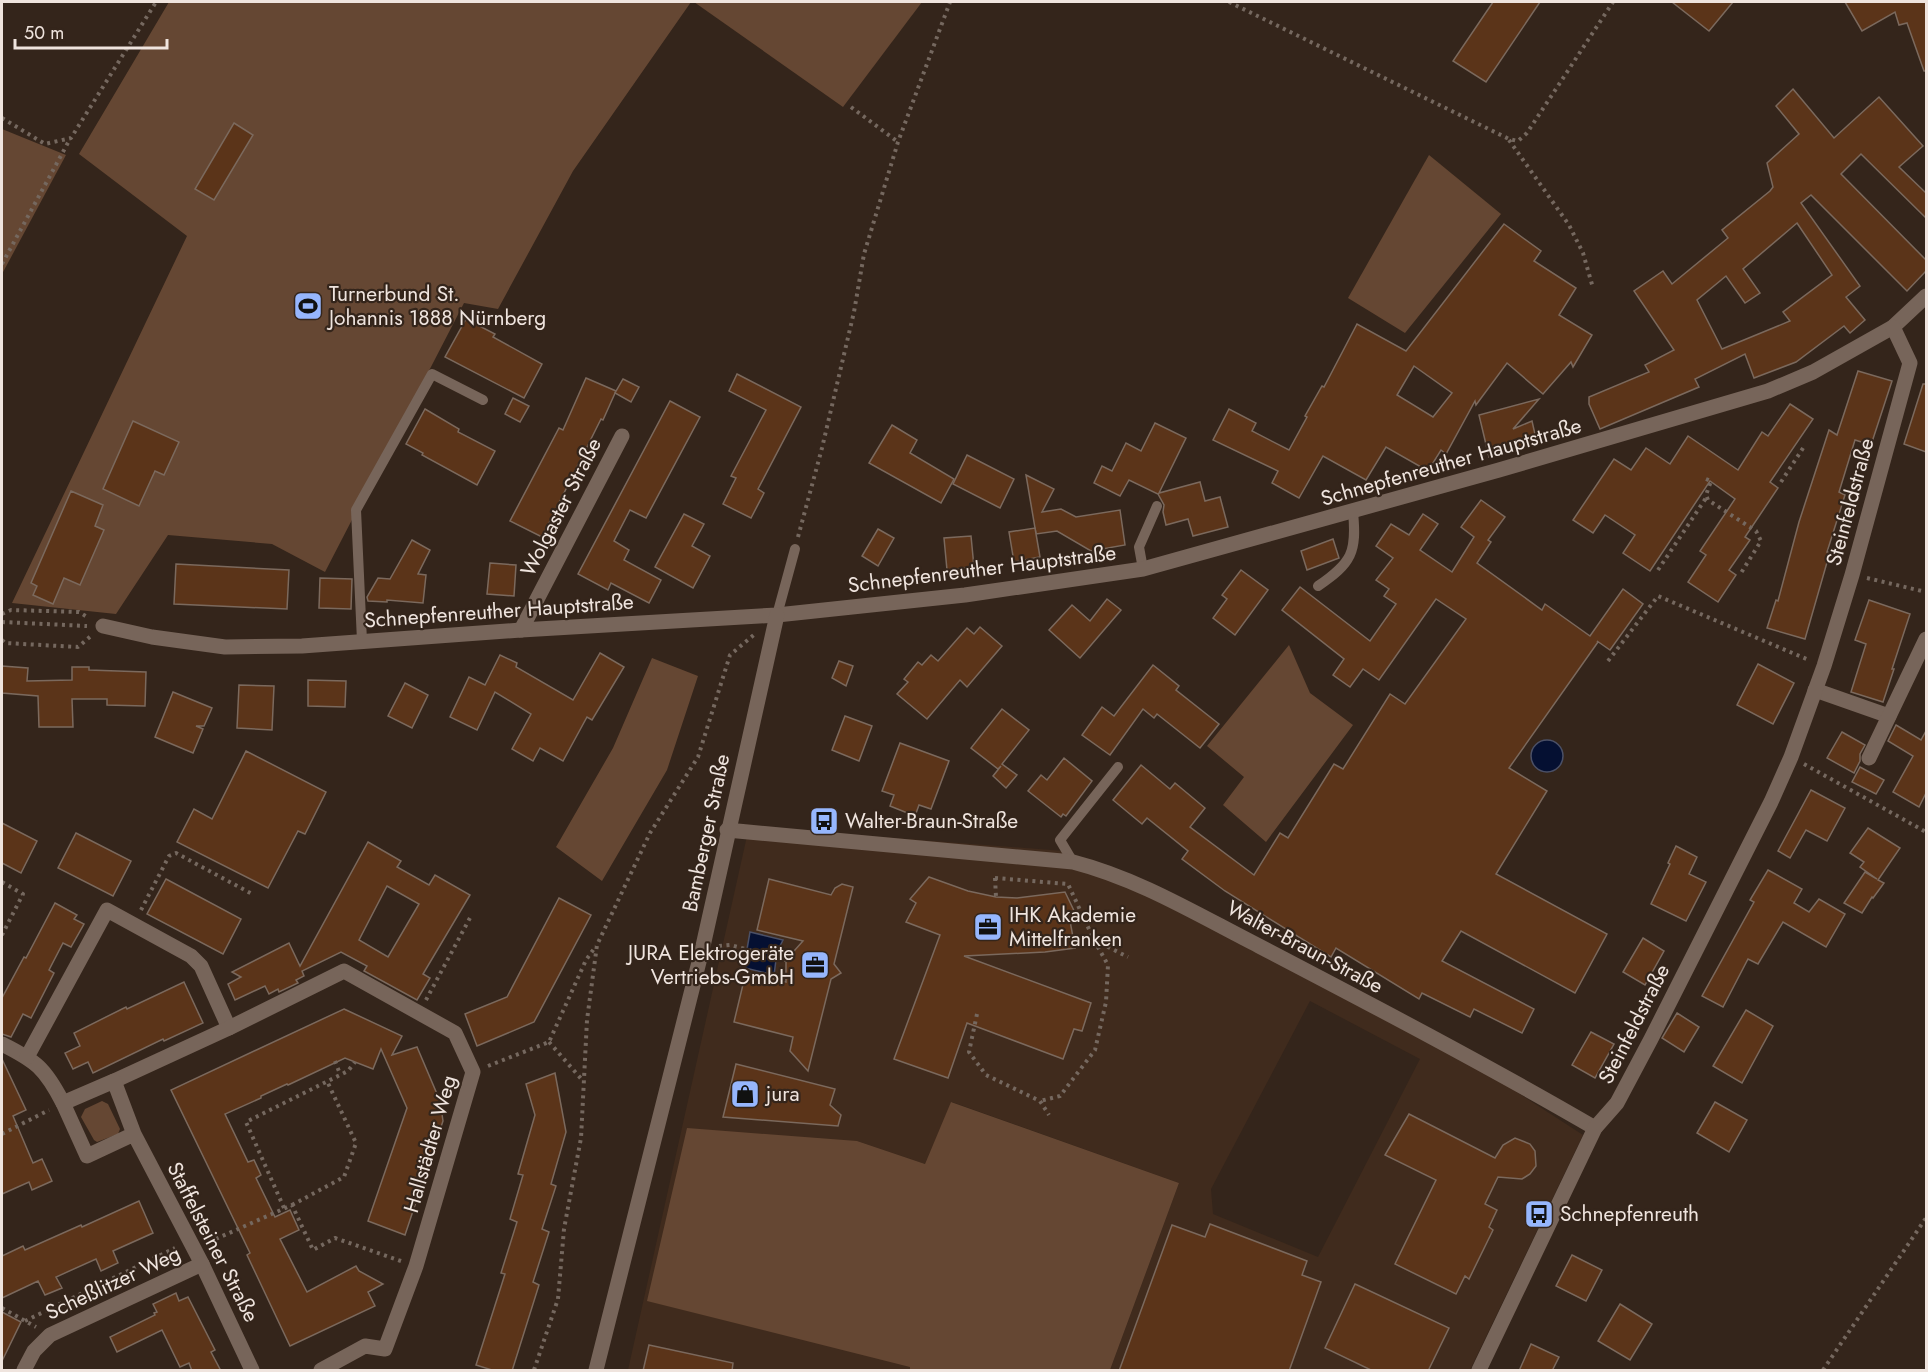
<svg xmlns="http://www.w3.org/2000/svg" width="1928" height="1372" font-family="Jost,sans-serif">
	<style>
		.built { fill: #402b1d; fill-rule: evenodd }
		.green { fill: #654733 }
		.water { fill: #051032; stroke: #4b5066; stroke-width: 1.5 }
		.building { fill: #5b3419; stroke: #7b695d; stroke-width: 1.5; fill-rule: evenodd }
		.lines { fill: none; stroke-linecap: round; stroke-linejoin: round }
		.path { stroke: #75685f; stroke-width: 4; stroke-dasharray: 3 4.5; stroke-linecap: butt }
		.service { stroke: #77655a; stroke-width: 10 }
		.minor { stroke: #77655a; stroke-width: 15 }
		.tertiary { stroke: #77655a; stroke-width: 15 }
		.labels { text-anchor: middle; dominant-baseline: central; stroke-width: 4.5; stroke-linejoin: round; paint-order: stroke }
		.poi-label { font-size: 21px; fill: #efe4de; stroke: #34251b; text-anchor: start }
		.street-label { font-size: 21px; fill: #efe4de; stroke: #34251b }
	</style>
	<rect width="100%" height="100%" fill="#34251b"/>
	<path class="built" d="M749 827 1064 851 1409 1022 1583 1135 1470 1370H1110L1179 1183 952 1102 925 1164 857 1141 911 1367 910 1370H628ZM1310 1001 1420 1059 1318 1257 1213 1214 1211 1189Z"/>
	<g class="green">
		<polygon points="169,2 691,2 573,171 498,309 464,303 325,572 272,544 168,535 116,614 12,603 187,236 79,154"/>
		<polygon points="694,2 922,2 843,107"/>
		<polygon points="2,129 66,155 2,274"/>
		<polygon points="1429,155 1501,214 1405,333 1348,298"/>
		<polygon points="1289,645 1310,693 1353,725 1266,842 1223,805 1244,777 1207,746"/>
		<polygon points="652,658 698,676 667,770 602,881 556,847 613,748"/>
		<polygon points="102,1101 108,1104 120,1129 118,1134 97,1142 94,1140 81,1117 85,1109"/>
		<polygon points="951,1102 1179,1183 1110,1370 910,1370 910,1367 647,1301 687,1128 857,1141 925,1164"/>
	</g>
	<g class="water">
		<circle cx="1547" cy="756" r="16"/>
		<polygon points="750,932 783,940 777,952 774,975 741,967 746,955"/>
	</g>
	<g class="building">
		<polygon points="1493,2 1540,2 1486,82 1453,61"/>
		<polygon points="1672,2 1733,2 1709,31"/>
		<polygon points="1845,2 1926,2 1926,71 1924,71 1907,23 1899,25 1895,12 1862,31"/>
		<path d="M1793 89 1834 138 1879 97 1923 146 1899 167 1926 193V218L1861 154 1841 174 1926 260V271L1907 291 1811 195 1801 203 1860 286 1846 297 1865 320 1850 333 1844 326 1796 362 1754 378 1745 354 1695 379 1699 387 1600 429 1589 404V397L1649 372 1645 365 1674 350 1634 291 1663 271 1672 284 1728 238 1722 230 1770 191 1773 187 1767 163 1799 134 1776 106ZM1797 223 1832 275 1783 312 1790 321 1722 349 1697 300 1726 276 1745 303 1760 293 1743 269Z"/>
		<polygon points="234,123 253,135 214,200 195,189"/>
		<path d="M1504 224 1541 251 1534 261 1576 288 1559 315 1592 335 1573 367 1571 362 1543 394 1507 363 1476 405 1475 401 1446 454 1441 450 1428 471 1386 447 1366 480 1323 456 1299 498 1272 483 1278 471 1213 440 1229 409 1256 423 1252 431 1289 450 1307 417 1305 416 1322 386 1324 387 1357 324 1406 351ZM1414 366 1452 393 1433 417 1397 395Z"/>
		<polygon points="466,319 495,334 493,337 542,364 524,398 445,357"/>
		<polygon points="1858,371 1892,381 1871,445 1855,440 1839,492 1845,495 1827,552 1830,552 1805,639 1767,628 1776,600 1778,601 1799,522 1829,430 1837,435"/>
		<polygon points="737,374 801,407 758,489 764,493 751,518 723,504 736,478 731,476 766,410 729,391"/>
		<polygon points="586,378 616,391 603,420 601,419 542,537 510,521 559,428 563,430"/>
		<polygon points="623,379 639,387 631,402 615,393"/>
		<polygon points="1923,384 1926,384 1926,452 1904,444"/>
		<polygon points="513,398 529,406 520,422 505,414"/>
		<polygon points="1539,399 1513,429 1532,421 1537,443 1489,457 1479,415"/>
		<polygon points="670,401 700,417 646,518 630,510 614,541 629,550 624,560 661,580 649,603 611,583 608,590 578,574"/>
		<polygon points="1790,404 1813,419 1770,482 1778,488 1745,537 1750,540 1729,570 1736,575 1718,602 1688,582 1706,555 1700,551 1735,499 1710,481 1650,571 1623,553 1635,535 1605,515 1593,533 1573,520 1614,459 1631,470 1646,448 1670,464 1688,436 1738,470 1762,432 1768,436"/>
		<polygon points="425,409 459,429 458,432 495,451 477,485 422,455 423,453 406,444"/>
		<polygon points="133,421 179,442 164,475 155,471 139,506 103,489"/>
		<polygon points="1155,423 1186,438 1159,493 1200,482 1205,501 1220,497 1228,527 1193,536 1188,519 1166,525 1163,512 1164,505 1158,494 1129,480 1120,496 1094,483 1102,466 1112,471 1126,443 1141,451"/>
		<polygon points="892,425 917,440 910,453 954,479 941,503 869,463"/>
		<polygon points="967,455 1014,479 1000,508 953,484"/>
		<polygon points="1026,475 1054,489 1042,512 1061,509 1076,517 1120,510 1125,545 1091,551 1057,531 1036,534"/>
		<polygon points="71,491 103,505 95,526 104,530 80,585 64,578 53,604 33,595 37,586 31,583"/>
		<polygon points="1481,500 1505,517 1488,540 1491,542 1477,563 1542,610 1545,604 1590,636 1623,589 1643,604 1610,650 1597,641 1598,642 1509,768 1547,791 1496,874 1607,934 1575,993 1461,931 1442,961 1534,1009 1522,1033 1474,1009 1470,1017 1422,993 1419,999 1336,948 1331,957 1225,891 1182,859 1188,851 1147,818 1142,824 1113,800 1141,765 1170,789 1175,783 1205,808 1190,827 1254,875 1280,833 1288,838 1334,764 1343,769 1390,694 1405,704 1466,619 1436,599 1379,680 1363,669 1350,687 1333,675 1344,659 1282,610 1300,587 1370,641 1396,604 1384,596 1389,589 1376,580 1393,558 1376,546 1391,524 1409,535 1423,514 1438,524 1420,550 1452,572 1474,537 1461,527"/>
		<polygon points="684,514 704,524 692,546 710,556 693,588 655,567"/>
		<polygon points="1035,528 1040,557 1014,562 1009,532"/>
		<polygon points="878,529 894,538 878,566 862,556"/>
		<polygon points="971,536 974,567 947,570 944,538"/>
		<polygon points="1333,539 1339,558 1307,570 1301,551"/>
		<polygon points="412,540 430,550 418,574 426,575 423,603 387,600 387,602 368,601 367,597 378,578 390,579"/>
		<polygon points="490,563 516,565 514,596 487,594"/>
		<polygon points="176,564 289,570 287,609 174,604"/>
		<polygon points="1241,570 1268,590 1235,635 1213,618 1227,599 1222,595"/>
		<polygon points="320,578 352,579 351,609 319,608"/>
		<polygon points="1107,599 1121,610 1080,658 1049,630 1072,605 1090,621"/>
		<polygon points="1869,600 1910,614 1892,669 1894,669 1883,702 1851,692 1866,644 1855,640"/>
		<polygon points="980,627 1002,646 967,687 960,680 927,719 897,694 908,682 904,679 918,662 922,665 931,655 938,661 967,628 974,634"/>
		<polygon points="600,653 624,667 592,720 587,717 563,761 540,748 533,761 512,749 531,714 495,692 477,730 450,717 469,677 485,685 500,655 517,663 516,667 573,700"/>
		<polygon points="839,661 853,666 846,686 832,678"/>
		<polygon points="1758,664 1794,683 1773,724 1737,705"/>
		<polygon points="1153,665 1179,686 1176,690 1219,724 1200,748 1157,714 1154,718 1143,709 1110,755 1082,735 1102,707 1114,716"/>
		<polygon points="2,666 28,668 27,681 72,680 72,667 89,667 89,670 146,672 145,706 107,705 107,699 72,699 73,727 39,727 38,696 2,693"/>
		<polygon points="308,680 346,681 345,707 308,706"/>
		<polygon points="405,683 428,695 412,728 388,716"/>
		<polygon points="239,685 274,686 272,730 237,728"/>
		<polygon points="173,692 212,708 204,726 196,726 203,729 193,753 155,737"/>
		<polygon points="1002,709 1029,730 1002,764 1017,775 1006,788 993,776 1001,766 998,769 971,748"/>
		<polygon points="845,716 872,726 859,761 832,750"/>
		<polygon points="1896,725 1921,740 1926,731 1926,793 1919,807 1893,792 1913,756 1888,741"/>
		<polygon points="1842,732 1865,745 1860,754 1860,761 1854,773 1827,758"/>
		<polygon points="900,743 949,761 931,809 919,805 915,816 890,806 894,795 882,791"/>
		<polygon points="246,751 326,792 305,834 298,831 268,888 177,842 194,809 212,819"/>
		<polygon points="1064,758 1092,781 1066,816 1063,814 1061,817 1028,791 1041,775 1047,780"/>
		<polygon points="1860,767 1884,780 1876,794 1852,782"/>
		<polygon points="1811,790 1845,808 1827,841 1806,830 1790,858 1778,851"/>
		<polygon points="2,823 37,841 21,873 2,863"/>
		<polygon points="1868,828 1900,848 1878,880 1884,883 1873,898 1872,897 1862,913 1844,903 1865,872 1877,879 1860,867 1864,862 1850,853"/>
		<polygon points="76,833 131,861 113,896 58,868"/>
		<path d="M368 842 401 861 397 867 429 885 435 875 470 895 423 974 430 978 417 1000 364 971 367 966 341 952 302 971 304 976 296 980 298 983 279 992 278 989 269 994 265 986 235 1000 228 984 241 977 232 972 289 943 300 966ZM387 886 419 904 388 957 359 940Z"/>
		<polygon points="1676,846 1697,857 1689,874 1706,882 1686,921 1651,904 1670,864 1668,863"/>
		<polygon points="1768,870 1802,889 1794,903 1809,912 1819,899 1845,914 1826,947 1783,922 1758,964 1748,959 1723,1007 1702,996 1754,902 1750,900"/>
		<polygon points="929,877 968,891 996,897 1017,898 1065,892 1079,921 1070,921 1075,948 1045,952 964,956 1091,1003 1082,1031 1074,1029 1063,1059 967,1023 948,1078 894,1059 940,935 906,922 916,903 910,899"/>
		<polygon points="166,879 241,919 223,954 147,914"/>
		<polygon points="769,879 831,895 835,888 842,884 853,887 834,964 841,973 831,979 808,1071 790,1051 793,1037 734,1022 746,972 786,982 786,960 803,941 757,930"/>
		<polygon points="559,898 591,915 534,1022 477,1046 465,1014 507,997"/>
		<polygon points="55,903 77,915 74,919 84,924 71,947 63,943 49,970 54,973 31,1018 23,1014 11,1037 2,1034 2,998 24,957 26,958"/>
		<polygon points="1643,938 1664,951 1645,985 1623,972"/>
		<polygon points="184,982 203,1023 164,1041 163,1039 93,1073 88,1062 73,1069 65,1053 80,1046 74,1033 126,1007 127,1009"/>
		<polygon points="344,1009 402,1036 392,1055 417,1047 440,1101 443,1121 405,1235 368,1221 407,1108 381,1049 373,1069 345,1058 288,1085 287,1084 261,1096 261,1098 225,1114 248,1162 254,1160 261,1175 256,1178 275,1217 290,1210 299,1230 280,1239 307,1292 356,1266 359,1271 383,1284 368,1292 375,1306 290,1346 247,1255 250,1253 171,1090"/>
		<polygon points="1746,1010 1773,1026 1742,1083 1713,1066"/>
		<polygon points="1677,1013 1699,1027 1684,1052 1662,1038"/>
		<polygon points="1591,1032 1614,1044 1595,1078 1572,1065"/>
		<polygon points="2,1059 26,1110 13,1116 33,1163 42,1159 52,1181 32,1190 29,1182 2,1194"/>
		<polygon points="736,1064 835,1089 830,1105 841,1115 838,1126 723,1117"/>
		<polygon points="555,1073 566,1132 551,1184 556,1186 542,1229 549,1232 533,1282 539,1285 512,1371 495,1371 476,1365 505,1274 501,1273 517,1222 510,1219 523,1175 518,1174 535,1115 526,1084"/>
		<polygon points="1715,1102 1747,1120 1729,1152 1697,1133"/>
		<polygon points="1409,1114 1495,1158 1503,1145 1515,1138 1530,1144 1535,1151 1536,1166 1530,1174 1522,1179 1498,1177 1485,1204 1497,1210 1489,1227 1493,1230 1469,1279 1465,1276 1456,1294 1395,1264 1436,1180 1385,1155"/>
		<polygon points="139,1201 153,1233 113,1251 118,1263 101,1271 96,1259 56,1277 62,1288 45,1295 38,1281 2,1298 2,1256 23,1246 25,1250 81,1225 82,1227"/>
		<polygon points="1210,1224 1307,1261 1302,1275 1321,1282 1289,1371 1119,1371 1172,1225 1205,1237"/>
		<polygon points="1572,1255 1602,1270 1586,1301 1556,1286"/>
		<polygon points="1355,1284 1449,1328 1428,1371 1373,1371 1325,1348"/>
		<polygon points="176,1293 179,1301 188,1297 215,1350 211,1352 221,1371 192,1371 189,1363 180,1367 162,1330 117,1352 110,1337 155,1315 154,1313 157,1312 153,1304"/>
		<polygon points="1620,1304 1652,1324 1630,1360 1598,1341"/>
		<polygon points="2,1312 21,1322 2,1361"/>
		<polygon points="1531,1344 1559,1357 1552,1371 1519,1371"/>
		<polygon points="649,1345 733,1363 732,1371 643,1371"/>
	</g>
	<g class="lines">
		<g class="path">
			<polyline points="1229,2 1509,139 1518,141 1527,133 1613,2"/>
			<polyline points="851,107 898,142"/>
			<polyline points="2,118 45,144 71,138 156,2"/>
			<polyline points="1509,140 1569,225 1583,253 1593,288"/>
			<polyline points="2,264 70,139"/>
			<polyline points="1706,479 1711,481 1706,495 1708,500 1756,531 1761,541 1741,573"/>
			<polyline points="1781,482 1805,445"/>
			<polyline points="798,537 822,448 854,312 864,254 898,142 950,2"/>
			<polyline points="1658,570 1706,498"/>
			<polyline points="1867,578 1926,592"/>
			<polyline points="2,614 11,610 79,612 89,618"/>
			<polyline points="2,622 87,626"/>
			<polyline points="2,640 5,643 78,647 91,636"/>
			<polyline points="1608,661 1658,596 1809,660"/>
			<polyline points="1804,764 1926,832"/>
			<polyline points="995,878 1068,884 1094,940 1108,965 1106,1002 1095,1050 1060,1096 1040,1101"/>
			<polyline points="995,878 996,897"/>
			<polyline points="2,882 23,894 2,935"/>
			<polyline points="141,910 169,856 176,853 254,895"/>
			<polyline points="1094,940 1128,957"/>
			<polyline points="719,946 730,945 786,960"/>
			<polyline points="426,1000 471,916"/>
			<polyline points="977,1014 969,1052 986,1075 1040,1101 1049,1115"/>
			<polyline points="549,1042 584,1082"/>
			<polyline points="335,1061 340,1074"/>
			<polyline points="488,1066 549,1042 586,960 596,946"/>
			<polyline points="2,1134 49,1110"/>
			<polyline points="292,1205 344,1177 356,1143 327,1081"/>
			<polyline points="284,1208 246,1122 348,1071 355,1062"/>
			<polyline points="209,1242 292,1205 313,1250 335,1238 401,1261"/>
			<polyline points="2,1308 36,1327"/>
			<polyline points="25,1321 175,1248"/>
			<polyline points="534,1370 558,1299 564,1229 581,1138 587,1020 597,945 650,833 698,757 730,655 756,633"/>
			<polyline points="1823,1370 1926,1218"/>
		</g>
		<g class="service">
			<polyline points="1143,569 1139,547 1157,506"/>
			<path d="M1318 586C1352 563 1357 552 1353 512"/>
			<polyline points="777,615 795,549"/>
			<polyline points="362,641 356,510 432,374 483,400"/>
			<polyline points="1073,862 1060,840 1118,767"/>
		</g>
		<g class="minor">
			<polyline points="103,626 152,637 225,647 302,646 521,630 777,615 965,595 1143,569 1499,470 1768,391 1813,372 1893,327 1926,296"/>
			<polyline points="521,630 622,436"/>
			<polyline points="1815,690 1889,716"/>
			<polyline points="1869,758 1926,639"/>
			<path d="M727 830 1073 862C1139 879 1198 915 1259 946 1372 1005 1485 1064 1595 1128"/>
			<path d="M2 1044C36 1061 45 1068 63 1103"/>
			<polyline points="27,1057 107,910 191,956 201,966 229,1028"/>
			<polyline points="114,1081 229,1028 344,971 455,1033 473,1072 416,1266 385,1349 365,1346 321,1370"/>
			<polyline points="134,1134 87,1156 63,1103 114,1081 134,1134 202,1264 252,1370"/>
			<polyline points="24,1370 34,1351 50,1335 202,1264"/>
			<polyline points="1479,1370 1595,1128 1617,1103 1651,1039 1771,802 1791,757 1824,666 1852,575 1910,363 1893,327"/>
		</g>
		<polyline class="tertiary" points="596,1370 703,946 777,615"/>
	</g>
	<defs>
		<g id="stadium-square" transform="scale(1.5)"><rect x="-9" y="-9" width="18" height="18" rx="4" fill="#96b6fd" stroke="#34251b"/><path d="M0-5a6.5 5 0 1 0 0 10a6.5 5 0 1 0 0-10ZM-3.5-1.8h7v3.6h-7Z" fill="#111"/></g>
		<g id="bus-square" transform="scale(1.5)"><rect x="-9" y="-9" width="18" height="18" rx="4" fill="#96b6fd" stroke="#34251b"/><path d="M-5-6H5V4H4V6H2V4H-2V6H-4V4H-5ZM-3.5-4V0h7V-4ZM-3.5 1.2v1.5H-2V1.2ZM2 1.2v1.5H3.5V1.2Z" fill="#111"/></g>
		<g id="office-square" transform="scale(1.5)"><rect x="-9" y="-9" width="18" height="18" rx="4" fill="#96b6fd" stroke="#34251b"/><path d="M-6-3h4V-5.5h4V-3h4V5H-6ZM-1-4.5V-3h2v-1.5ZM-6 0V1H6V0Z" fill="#111"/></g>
		<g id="shop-square" transform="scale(1.5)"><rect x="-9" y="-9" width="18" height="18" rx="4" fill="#96b6fd" stroke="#34251b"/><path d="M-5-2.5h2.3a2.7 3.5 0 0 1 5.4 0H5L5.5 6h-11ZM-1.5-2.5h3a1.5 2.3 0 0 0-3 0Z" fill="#111"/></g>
	</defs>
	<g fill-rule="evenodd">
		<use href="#stadium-square" x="308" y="306"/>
		<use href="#bus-square" x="824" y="821"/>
		<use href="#office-square" x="988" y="927"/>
		<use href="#office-square" x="815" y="965"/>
		<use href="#shop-square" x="745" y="1094"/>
		<use href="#bus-square" x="1539" y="1214"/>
	</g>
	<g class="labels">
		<g class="poi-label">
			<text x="329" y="294">Turnerbund St.<tspan x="329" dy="24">Johannis 1888 Nürnberg</tspan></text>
			<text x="845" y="821">Walter-Braun-Straße</text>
			<text x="1009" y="915">IHK Akademie<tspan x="1009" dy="24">Mittelfranken</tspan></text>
			<text x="794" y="953" text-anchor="end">JURA Elektrogeräte<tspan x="794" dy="24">Vertriebs-GmbH</tspan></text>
			<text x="766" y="1094">jura</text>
			<text x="1560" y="1214">Schnepfenreuth</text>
		</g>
		<g class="street-label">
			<text transform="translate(1451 462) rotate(-16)">Schnepfenreuther Hauptstraße</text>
			<text transform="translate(1850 502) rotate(-75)">Steinfeldstraße</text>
			<text transform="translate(561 507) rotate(-63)">Wolgaster Straße</text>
			<text transform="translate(982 569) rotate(-7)">Schnepfenreuther Hauptstraße</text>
			<text transform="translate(499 611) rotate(-4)">Schnepfenreuther Hauptstraße</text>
			<text transform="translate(706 833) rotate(-78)">Bamberger Straße</text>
			<text transform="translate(1305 947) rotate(28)">Walter-Braun-Straße</text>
			<text transform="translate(1634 1024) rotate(-63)">Steinfeldstraße</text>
			<text transform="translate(430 1144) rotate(-74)">Hallstädter Weg</text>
			<text transform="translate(213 1242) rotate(63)">Staffelsteiner Straße</text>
			<text transform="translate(113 1283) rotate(-25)">Scheßlitzer Weg</text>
		</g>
	</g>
	<rect width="1928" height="1372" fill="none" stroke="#efe4de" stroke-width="6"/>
	<path d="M15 39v9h152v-9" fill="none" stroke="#efe4de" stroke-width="3"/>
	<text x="24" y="39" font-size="18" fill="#efe4de" stroke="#34251b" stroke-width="4.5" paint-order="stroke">50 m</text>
</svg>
